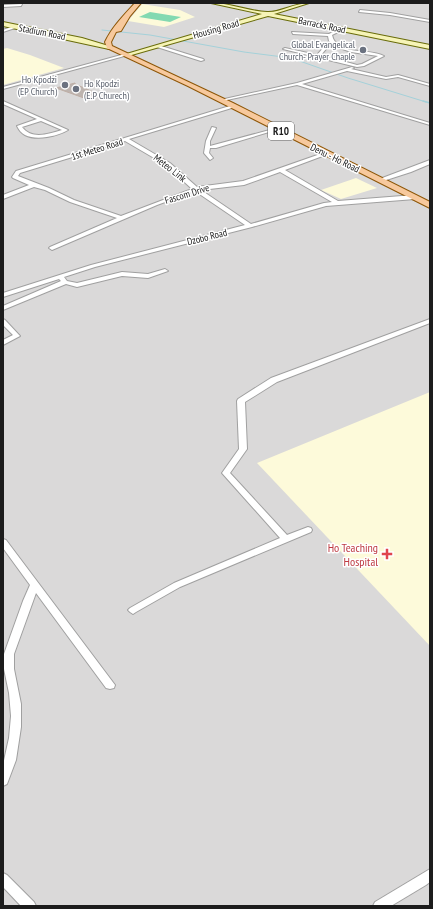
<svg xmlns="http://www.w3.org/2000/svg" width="433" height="909" font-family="'PT Sans Narrow',sans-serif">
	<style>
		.residential { fill: #dad9d9 }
		.education { fill: #fdfada }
		.pitch { fill: #83d9b1 }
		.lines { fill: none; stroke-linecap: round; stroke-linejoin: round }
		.stream-far1 { stroke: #a4d1d9; stroke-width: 1 }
		.stream { stroke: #a4d1d9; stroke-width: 1.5 }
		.building { fill: #bdb4af; stroke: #beaea5 }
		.street-casing { stroke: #a0a0a0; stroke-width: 2 }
		.secondary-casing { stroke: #696c0a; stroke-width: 2 }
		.primary-casing { stroke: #8d5607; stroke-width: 2 }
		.street { fill: #fff; fill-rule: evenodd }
		.secondary { fill: #f6f4b7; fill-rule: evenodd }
		.primary { fill: #f7c99d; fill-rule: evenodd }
		.worship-dot { fill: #6b7280; stroke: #fff; stroke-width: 1.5 }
		.health-dot { fill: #e0444e; stroke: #fff; stroke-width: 1.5 }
		.labels { text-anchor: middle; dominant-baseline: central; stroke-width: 3; stroke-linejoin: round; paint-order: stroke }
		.far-street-label { font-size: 10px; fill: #1c1c1c; stroke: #fff }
		.far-worship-label { font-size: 10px; fill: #5b616d; stroke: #fff; text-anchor: end }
		.shield { fill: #fff; stroke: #606060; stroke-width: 1 }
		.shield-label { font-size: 11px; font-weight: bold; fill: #1c1c1c }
		.health-label { font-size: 12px; fill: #be3a42; stroke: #fff; text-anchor: end }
	</style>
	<rect width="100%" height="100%" fill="#ede8e2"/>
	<rect class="residential" x="3" y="3" width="427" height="903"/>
	<g class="education">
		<polygon points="142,4 180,10 195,17 164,27 128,21"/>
		<polygon points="7,48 30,55 64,68 3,85 3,49"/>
		<polygon points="356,178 377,188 341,199 321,190"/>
		<polygon points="430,392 430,646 257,463"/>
	</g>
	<polygon class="pitch" points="150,12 181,17 170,22 139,17"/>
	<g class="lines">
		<polyline class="stream-far1" points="102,30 150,35 244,52 291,58 348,78 426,102"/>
		<polyline class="stream" points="423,101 430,103"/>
	</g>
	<polygon class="building" points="75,83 75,84 98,94 84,98 56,88"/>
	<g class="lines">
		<g class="street-casing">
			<g id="street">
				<polygon points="22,4 21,6 3,7 3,5"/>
				<polygon points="360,10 390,13 430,20 430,22 390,15 359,12"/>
				<polygon points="14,26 15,28 3,32 3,30"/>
				<path d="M341 28 342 30 332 35C336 56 370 48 384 56L364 66 357 67 283 49 285 48 317 55 324 47 332 44 329 41 328 36 293 34 292 32 329 34ZM334 46 351 52 378 56 362 64 357 65 321 55 326 49Z"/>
				<polygon points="158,45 203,59 204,60 201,61 157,47"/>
				<polygon points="125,54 128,55 3,89 3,87"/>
				<polygon points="352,67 354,68 351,69 386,77 398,75 430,84 430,86 398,77 386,79 347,71 302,84 430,123 430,125 297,85 222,101 220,100 297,83"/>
				<path d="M3 101 68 130C58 136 37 141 25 135 21 133 19 130 17 126L37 119 3 104ZM41 121 62 130C48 134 32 140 22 127Z"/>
				<path d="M233 105 235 106V107L129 139 170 163 197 187 243 181 326 152 328 153V154L285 170 338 201 415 195 418 197 415 199 326 206 252 227 95 267 64 277 67 281 77 283 122 272 148 274 165 269 168 271 148 278 122 276 77 287 66 284 3 310V306L61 281 59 279 3 297V293L91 265 245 225 195 191 157 205 52 250 49 248 50 247 117 218 70 202 45 190 34 187 3 199V195L29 185 13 178 12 177 16 171ZM125 141 166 165 192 189 121 216 74 200 49 188 18 176 20 173ZM280 172 332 202 324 203 251 224 201 190 244 185Z"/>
				<polygon points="212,127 216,128 210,141 210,146 277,128 279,129 216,148 210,148 209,153 213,158 210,160 204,153 206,141"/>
				<polygon points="430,160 430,164 411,172 380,182 377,180"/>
				<polygon points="3,319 5,320 20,336 3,345 3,340 13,335 3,325"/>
				<polygon points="430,319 430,323 277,382 245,402 247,449 230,473 287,535 308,527 311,528 312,530 311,532 180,587 136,612 133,614 130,612 128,610 130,608 174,583 280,538 222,473 239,449 237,401 238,399 271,378"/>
				<polygon points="3,539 6,540 115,685 114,688 110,689 106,688 36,593 14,654 14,669 21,704 21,727 16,760 7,784 3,786 3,765 9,738 11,716 9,693 4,669 4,654 23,601 30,585 3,548"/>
				<polygon points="430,869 430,882 426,885 391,906 373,906 375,902"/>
				<polygon points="3,873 7,875 34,902 36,906 21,906 3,887"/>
			</g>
		</g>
		<g class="secondary-casing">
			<g id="secondary">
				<path d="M211 3C230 3 248 11 267 12 279 13 295 3 309 3L274 14 430 45V49L268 16 128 56 123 55 262 14Z"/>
				<polygon points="3,22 82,38 112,47 109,49 3,26"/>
			</g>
		</g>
		<g class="primary-casing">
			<path id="primary" d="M135 3H141L130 16 121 31 116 32 111 42 112 46 233 103 430 202V208L188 86 107 48 105 42C112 27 124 15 135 3Z"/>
		</g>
		<use href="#street" class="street"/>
		<use href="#secondary" class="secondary"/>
		<use href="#primary" class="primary"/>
	</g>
	<g class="worship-dot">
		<circle cx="363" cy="50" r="4"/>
		<circle cx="65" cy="85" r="4"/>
		<circle cx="76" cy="89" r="4"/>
	</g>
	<path class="health-dot" d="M385 548h4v4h4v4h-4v4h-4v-4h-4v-4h4z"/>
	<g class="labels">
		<g class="far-street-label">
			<text transform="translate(322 25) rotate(12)">Barracks Road</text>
			<text transform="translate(216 29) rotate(-16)">Housing Road</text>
			<text transform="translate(42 32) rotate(11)">Stadium Road</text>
			<text transform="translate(97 149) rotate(-17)">1st Meteo Road</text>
			<text transform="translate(335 158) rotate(26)">Denu - Ho Road</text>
			<text transform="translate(170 168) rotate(38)">Meteo Link</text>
			<text transform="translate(187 194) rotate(-17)">Fascom Drive</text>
			<text transform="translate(207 237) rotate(-14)">Dzobo Road</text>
		</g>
		<g class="far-worship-label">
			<text x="355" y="44">Global Evangelical<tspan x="355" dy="12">Church- Prayer Chaple</tspan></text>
			<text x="57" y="79">Ho Kpodzi<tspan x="57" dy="12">(EP Church)</tspan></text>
			<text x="84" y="83" text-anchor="start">Ho Kpodzi<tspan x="84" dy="12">(E.P Churech)</tspan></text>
		</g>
		<rect class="shield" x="268" y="122" width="26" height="18" rx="3"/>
		<g class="shield-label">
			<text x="281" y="131">R10</text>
		</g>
		<g class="health-label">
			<text x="378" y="547">Ho Teaching<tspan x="378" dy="14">Hospital</tspan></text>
		</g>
	</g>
	<rect width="433" height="909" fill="none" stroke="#1c1c1c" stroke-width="8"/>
</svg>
